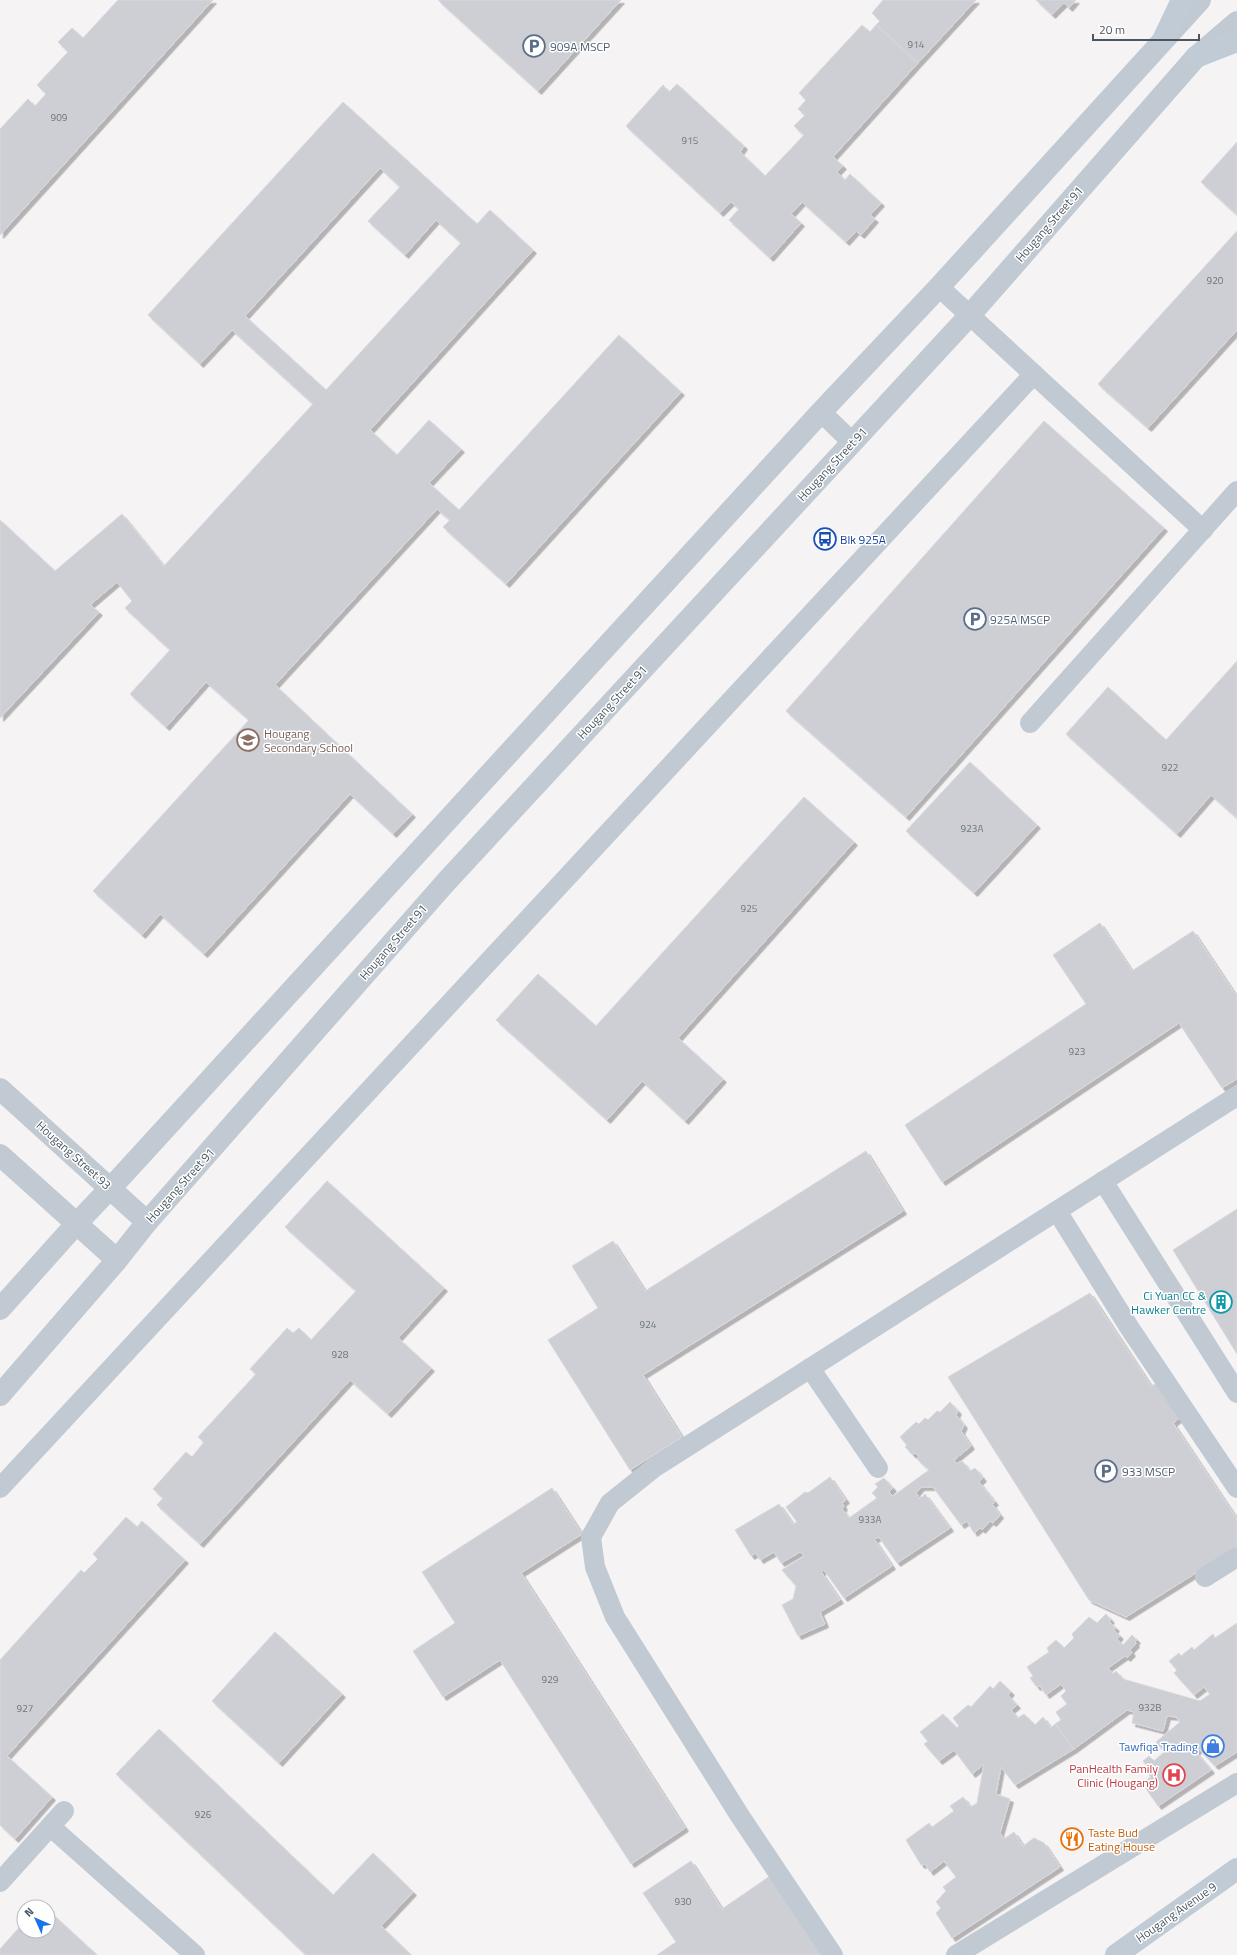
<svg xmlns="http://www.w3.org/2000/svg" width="1237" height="1955" font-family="'Titillium Web',sans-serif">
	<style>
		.building { fill: #cdcfd5; stroke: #d7d9de; fill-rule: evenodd; filter: url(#shadow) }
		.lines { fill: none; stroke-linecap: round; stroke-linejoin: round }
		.lane { stroke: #c1cad2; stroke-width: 20 }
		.street { stroke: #c1cad2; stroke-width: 22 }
		.secondary { stroke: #c1cbd6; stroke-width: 22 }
		.labels { text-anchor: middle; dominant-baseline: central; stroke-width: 3; stroke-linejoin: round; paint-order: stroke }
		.number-label { font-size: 10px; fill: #6b747e }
		.service-label { font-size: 12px; fill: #4e5e75; stroke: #fff; text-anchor: start }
		.street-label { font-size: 12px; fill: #4a5661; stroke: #fff }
		.transit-label { font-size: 12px; fill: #164399; stroke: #fff; text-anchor: start }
		.education-label { font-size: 12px; fill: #785e54; stroke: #fff; text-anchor: start }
		.culture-label { font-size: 12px; fill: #0d838f; stroke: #fff; text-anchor: end }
		.shop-label { font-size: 12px; fill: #366cbe; stroke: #fff; text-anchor: end }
		.health-label { font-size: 12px; fill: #be3a42; stroke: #fff; text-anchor: end }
		.food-label { font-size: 12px; fill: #c56008; stroke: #fff; text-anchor: start }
	</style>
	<defs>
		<filter id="shadow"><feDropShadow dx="3.5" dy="3.5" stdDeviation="0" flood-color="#0004"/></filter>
	</defs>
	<rect width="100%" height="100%" fill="#f5f3f3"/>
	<g class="building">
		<polygon points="118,0 213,0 0,235 0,129 28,99 35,106 46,94 37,85 68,52 58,42 72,28 83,38"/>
		<polygon points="438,0 621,0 538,91"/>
		<polygon points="883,0 976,0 918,63 876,25 880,21 872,13"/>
		<polygon points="1036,0 1076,0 1069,8 1064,3 1052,15"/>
		<polygon points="862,25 870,32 876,25 918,63 833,157 843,166 837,172 845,180 850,174 881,203 870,215 875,219 861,235 856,231 846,242 802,202 791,214 801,223 770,258 729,220 739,209 731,202 720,213 626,126 663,85 669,92 677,84 744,146 740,152 765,176 804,135 794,126 805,115 798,109 806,100 799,93"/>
		<path d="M343 102 477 224 490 210 533 250 370 430 397 455 429 420 461 449 429 483 459 510 619 335 681 392 506 584 443 527 450 520 437 509 275 685 412 814 393 834 350 794 204 954 160 914 142 935 93 891 249 720 206 682 166 727 130 694 170 650 125 608 132 601 117 582 90 605 99 612 0 718V520L55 571 122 514 164 566 313 404 232 330 200 364 148 315ZM380 168 400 187 368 221 405 255 436 220 461 243 326 390 245 316Z"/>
		<polygon points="1237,142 1237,215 1201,182"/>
		<polygon points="1237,231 1237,330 1148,428 1098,384"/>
		<polygon points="1044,421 1164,528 906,817 786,711"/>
		<polygon points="1237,661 1237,818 1211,795 1177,834 1066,734 1108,687 1166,740"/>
		<polygon points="970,762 1037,825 974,893 906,831"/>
		<polygon points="804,797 854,842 678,1038 723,1079 685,1121 642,1081 607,1120 496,1020 538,974 596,1026"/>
		<polygon points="1100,923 1132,971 1193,931 1237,997 1237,1079 1222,1088 1179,1023 942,1182 905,1125 1086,1004 1053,955"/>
		<polygon points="866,1151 903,1211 643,1375 682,1437 630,1470 548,1340 598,1308 572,1266 613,1241 645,1291"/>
		<polygon points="327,1181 444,1288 398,1338 431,1368 388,1414 350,1380 200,1544 157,1505 163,1498 153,1489 186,1452 192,1457 204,1442 198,1437 256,1374 250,1369 287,1328 293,1333 299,1328 311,1340 356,1291 285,1227"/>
		<polygon points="1237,1209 1237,1354 1173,1250"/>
		<polygon points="1090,1293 1151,1386 1159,1382 1182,1416 1173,1423 1237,1519 1237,1547 1126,1617 1089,1600 948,1377"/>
		<polygon points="950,1402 958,1411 956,1415 964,1425 961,1431 971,1446 954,1460 956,1464 962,1461 970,1471 975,1468 983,1478 979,1482 995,1502 992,1504 1000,1515 993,1523 990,1521 982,1530 980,1528 974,1533 967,1521 961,1525 933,1487 921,1487 916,1493 920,1499 925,1494 950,1528 897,1563 879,1537 874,1539 892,1566 844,1598 824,1570 821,1572 840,1600 820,1612 825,1624 798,1636 782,1605 793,1599 796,1586 782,1570 804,1556 800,1552 781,1563 774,1552 760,1560 756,1553 751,1556 735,1530 779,1504 793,1524 797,1522 786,1507 805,1492 808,1493 830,1477 846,1500 842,1503 844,1507 842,1509 849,1518 877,1498 872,1493 878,1487 875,1484 884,1478 893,1488 889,1492 893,1496 929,1470 917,1459 919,1456 915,1453 913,1455 905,1447 907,1445 900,1437 916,1422 919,1424 925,1418 928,1420 937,1411 940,1412"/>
		<polygon points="552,1488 582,1534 521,1573 685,1828 631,1864 500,1660 443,1697 413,1651 455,1623 422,1572"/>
		<polygon points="126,1517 137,1527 142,1521 185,1560 7,1756 52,1797 15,1839 0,1825 0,1660 81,1570 84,1573 98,1559 93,1554"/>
		<polygon points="1106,1614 1111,1620 1109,1622 1116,1628 1114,1630 1120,1636 1117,1639 1123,1645 1132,1635 1137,1640 1135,1642 1136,1644 1130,1650 1132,1653 1127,1658 1125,1656 1108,1668 1113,1674 1116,1671 1123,1679 1200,1701 1210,1694 1204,1687 1194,1695 1174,1673 1177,1670 1169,1661 1179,1653 1181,1656 1192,1647 1194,1650 1213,1634 1215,1638 1237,1623 1237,1752 1215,1766 1199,1749 1196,1752 1211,1770 1158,1806 1142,1783 1151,1777 1146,1772 1149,1769 1143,1761 1149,1756 1154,1761 1164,1752 1156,1742 1180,1722 1176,1717 1167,1716 1163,1731 1132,1723 1134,1712 1127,1710 1074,1749 1055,1724 1061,1720 1056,1712 1067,1704 1061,1696 1066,1691 1061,1684 1046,1695 1040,1686 1037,1687 1030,1678 1033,1676 1027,1667 1049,1652 1047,1648 1056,1640 1064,1648 1074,1638 1072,1634 1089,1617 1097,1623"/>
		<polygon points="275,1632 342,1694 279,1763 212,1701"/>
		<polygon points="1000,1681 1011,1692 1008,1695 1017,1705 1011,1710 1018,1718 1024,1714 1035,1725 1043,1717 1051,1728 1055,1724 1074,1749 1015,1785 1001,1767 996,1794 1010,1799 1000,1833 1004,1839 1014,1832 1023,1846 1034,1838 1044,1843 1060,1867 952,1938 936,1913 941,1908 936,1902 946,1891 943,1887 956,1877 944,1861 930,1872 925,1864 921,1865 906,1840 929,1823 932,1827 954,1811 950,1806 963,1797 971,1807 977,1803 984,1764 972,1774 954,1750 939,1761 924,1744 928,1741 920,1732 943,1714 957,1728 959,1726 953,1718 968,1705 971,1707 990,1686 993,1689"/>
		<polygon points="159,1729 333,1895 373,1853 413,1892 381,1926 411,1955 306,1955 116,1774"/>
		<polygon points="691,1861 722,1909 776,1872 831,1955 657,1955 676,1942 643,1893"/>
		<polygon points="48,1910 97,1955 0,1955 0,1949 24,1922 24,1931 48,1931"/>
	</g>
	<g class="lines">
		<g class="lane">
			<polyline points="939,287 1203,530"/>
			<polyline points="821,412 852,442"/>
			<polyline points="1030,723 1237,491"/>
			<polyline points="1103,1181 1237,1393"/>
			<polyline points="1057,1211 1129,1327 1237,1488"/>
			<polyline points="810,1368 878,1468"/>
			<polyline points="0,1488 1034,374"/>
			<polyline points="1205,1577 1237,1557"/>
			<polyline points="51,1827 195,1955"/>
			<polyline points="0,1882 64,1811"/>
			<polyline points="833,1955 740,1816 615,1617 595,1567 591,1537 610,1503 655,1467 1237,1096"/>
			<polyline points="956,1955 1237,1783"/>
		</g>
		<g class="street">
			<polyline points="0,1089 147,1222"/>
			<polyline points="0,1155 117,1260"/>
			<polyline points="0,1309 77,1223 119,1179 821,412 939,287 1200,0"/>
			<polyline points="0,1395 117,1260 147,1222 446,882 970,315 1196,57 1237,22"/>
		</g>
		<g class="secondary">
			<polyline points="1164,38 1182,0"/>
			<polyline points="1196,57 1237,41"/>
			<polyline points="1116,1955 1237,1869"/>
		</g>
	</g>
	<defs>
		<g id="parking-ring" transform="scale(1.15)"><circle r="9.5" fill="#fff" stroke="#5c6f8a" stroke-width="1.5"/><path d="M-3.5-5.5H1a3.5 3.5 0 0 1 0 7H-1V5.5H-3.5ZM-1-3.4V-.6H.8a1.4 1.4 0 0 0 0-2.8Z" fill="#5c6f8a"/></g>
		<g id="bus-ring" transform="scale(1.15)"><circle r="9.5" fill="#fff" stroke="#1a4fb4" stroke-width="1.5"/><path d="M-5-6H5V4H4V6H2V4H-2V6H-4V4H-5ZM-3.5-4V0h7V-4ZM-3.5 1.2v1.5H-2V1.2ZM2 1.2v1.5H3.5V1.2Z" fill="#1a4fb4"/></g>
		<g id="school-ring" transform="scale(1.15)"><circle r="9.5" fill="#fff" stroke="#8d6e63" stroke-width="1.5"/><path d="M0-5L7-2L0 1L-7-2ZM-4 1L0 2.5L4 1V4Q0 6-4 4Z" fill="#8d6e63"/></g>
		<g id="building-ring" transform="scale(1.15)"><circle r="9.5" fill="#fff" stroke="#0f9aa8" stroke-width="1.5"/><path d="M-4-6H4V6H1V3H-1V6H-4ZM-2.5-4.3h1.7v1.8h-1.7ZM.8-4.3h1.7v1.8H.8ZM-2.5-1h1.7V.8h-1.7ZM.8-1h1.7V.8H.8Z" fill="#0f9aa8"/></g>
		<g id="shop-ring" transform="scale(1.15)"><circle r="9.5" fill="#fff" stroke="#3f7fe0" stroke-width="1.5"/><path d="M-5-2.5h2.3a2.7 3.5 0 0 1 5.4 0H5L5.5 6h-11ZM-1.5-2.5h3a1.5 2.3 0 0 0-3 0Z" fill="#3f7fe0"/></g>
		<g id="hospital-ring" transform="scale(1.15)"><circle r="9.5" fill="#fff" stroke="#e0444e" stroke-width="1.5"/><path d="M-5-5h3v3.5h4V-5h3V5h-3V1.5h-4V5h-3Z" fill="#e0444e"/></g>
		<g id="restaurant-ring" transform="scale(1.15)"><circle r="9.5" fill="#fff" stroke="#e8710a" stroke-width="1.5"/><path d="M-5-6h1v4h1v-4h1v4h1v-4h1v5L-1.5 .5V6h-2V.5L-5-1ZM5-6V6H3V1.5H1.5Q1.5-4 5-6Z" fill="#e8710a"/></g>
	</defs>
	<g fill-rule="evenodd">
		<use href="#parking-ring" x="534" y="46"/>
		<use href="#bus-ring" x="825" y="539"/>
		<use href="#parking-ring" x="975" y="619"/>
		<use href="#school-ring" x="248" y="740"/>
		<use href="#building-ring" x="1221" y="1302"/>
		<use href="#parking-ring" x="1106" y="1471"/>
		<use href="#shop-ring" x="1213" y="1746"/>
		<use href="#hospital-ring" x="1174" y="1775"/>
		<use href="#restaurant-ring" x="1072" y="1839"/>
	</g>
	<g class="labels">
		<g class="number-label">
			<text x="916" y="44">914</text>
			<text x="59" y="117">909</text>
			<text x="690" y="140">915</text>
			<text x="1215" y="280">920</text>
			<text x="1170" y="767">922</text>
			<text x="972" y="828">923A</text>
			<text x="749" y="908">925</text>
			<text x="1077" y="1051">923</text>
			<text x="648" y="1324">924</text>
			<text x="340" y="1354">928</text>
			<text x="870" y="1519">933A</text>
			<text x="550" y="1679">929</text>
			<text x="1150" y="1707">932B</text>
			<text x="25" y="1708">927</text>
			<text x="203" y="1814">926</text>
			<text x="683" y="1901">930</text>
		</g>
		<g class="service-label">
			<text x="550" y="46">909A MSCP</text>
			<text x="990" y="619">925A MSCP</text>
			<text x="1122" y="1471">933 MSCP</text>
		</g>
		<g class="street-label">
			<text transform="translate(1049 224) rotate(-49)">Hougang Street 91</text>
			<text transform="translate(832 464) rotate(-47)">Hougang Street 91</text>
			<text transform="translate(612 702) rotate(-47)">Hougang Street 91</text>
			<text transform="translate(393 942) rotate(-49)">Hougang Street 91</text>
			<text transform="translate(74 1155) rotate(42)">Hougang Street 93</text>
			<text transform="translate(180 1185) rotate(-48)">Hougang Street 91</text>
			<text transform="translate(1176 1912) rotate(-35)">Hougang Avenue 9</text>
		</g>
		<g class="transit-label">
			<text x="840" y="539">Blk 925A</text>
		</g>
		<g class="education-label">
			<text x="264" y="733">Hougang<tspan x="264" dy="14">Secondary School</tspan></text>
		</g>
		<g class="culture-label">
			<text x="1206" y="1295">Ci Yuan CC &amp;<tspan x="1206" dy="14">Hawker Centre</tspan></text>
		</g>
		<g class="shop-label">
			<text x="1198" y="1746">Tawfiqa Trading</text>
		</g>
		<g class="health-label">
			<text x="1158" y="1768">PanHealth Family<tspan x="1158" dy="14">Clinic (Hougang)</tspan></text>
		</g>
		<g class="food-label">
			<text x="1088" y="1832">Taste Bud<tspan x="1088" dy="14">Eating House</tspan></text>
		</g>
	</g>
	<g transform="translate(36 1919) rotate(315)"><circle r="19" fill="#ffffff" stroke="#b7bbc0"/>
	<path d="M0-3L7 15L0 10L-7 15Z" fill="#1a73e8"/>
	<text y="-6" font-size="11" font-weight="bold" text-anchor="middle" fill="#4a5661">N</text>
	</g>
	<path d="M1093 34v6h106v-6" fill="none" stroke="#4a5661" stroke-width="2"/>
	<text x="1099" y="34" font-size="12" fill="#4a5661" stroke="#ffffff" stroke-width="3" paint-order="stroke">20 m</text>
</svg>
